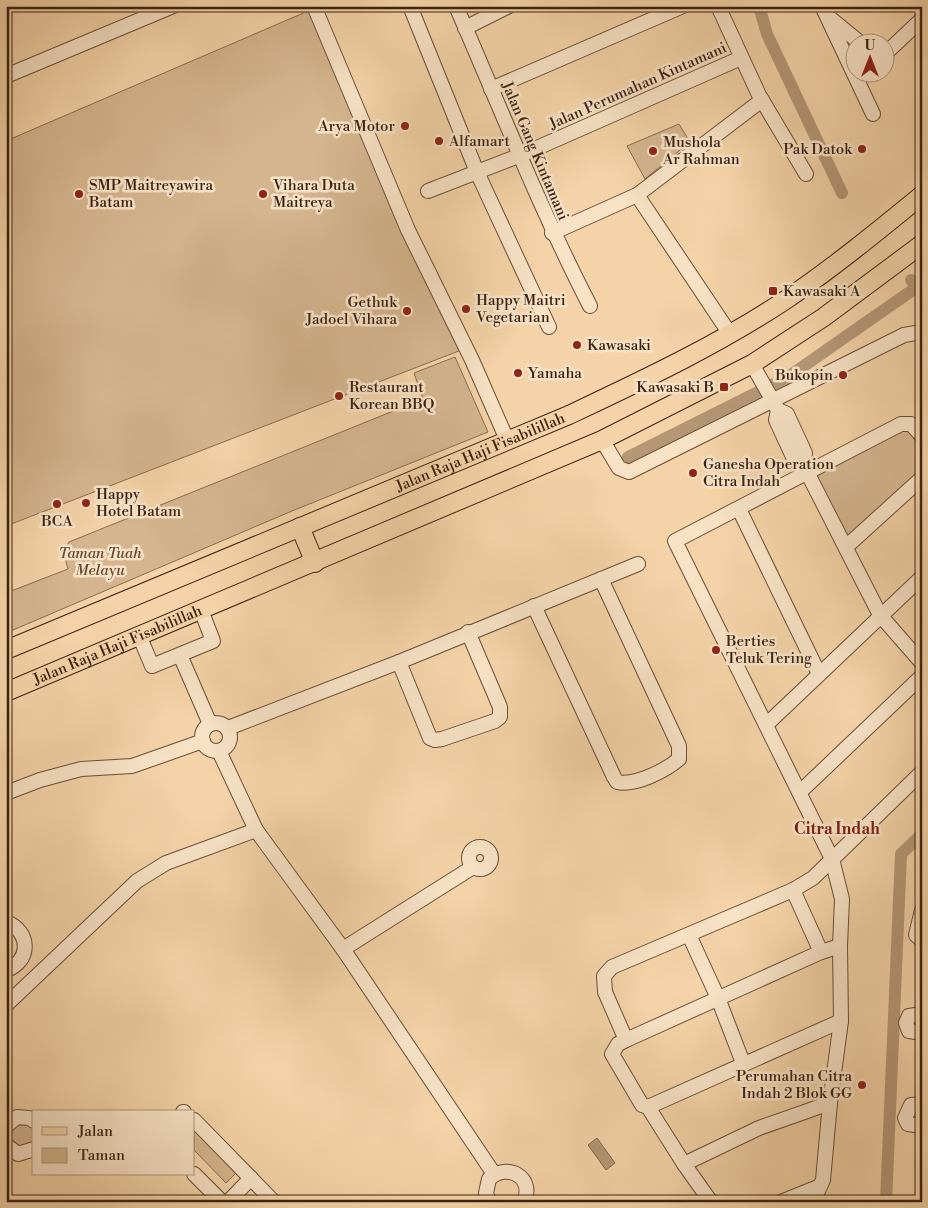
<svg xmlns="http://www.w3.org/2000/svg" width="928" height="1208" font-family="'Libre Bodoni',serif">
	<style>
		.green { fill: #d4b58e; stroke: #886c50 }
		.water { fill: #b49775; stroke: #84684e }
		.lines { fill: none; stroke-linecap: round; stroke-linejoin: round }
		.canal { stroke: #b49775; stroke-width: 12 }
		.minor-casing { stroke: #694e38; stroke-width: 16 }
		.major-casing { stroke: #3b2213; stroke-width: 20 }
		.minor { stroke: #f7e2c6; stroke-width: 14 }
		.major { stroke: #f3d3a7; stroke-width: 18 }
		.poi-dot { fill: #8f2418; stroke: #f7e2c6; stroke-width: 2 }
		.labels { text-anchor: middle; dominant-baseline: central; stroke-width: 5; stroke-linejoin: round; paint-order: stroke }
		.street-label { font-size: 15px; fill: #3b2213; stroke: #f7e2c6 }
		.poi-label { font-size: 15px; fill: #3b2213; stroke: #f7e2c6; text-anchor: start }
		.park-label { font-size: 15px; font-style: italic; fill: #614732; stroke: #f7e2c6 }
		.neighbourhood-label { font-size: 16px; font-weight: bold; fill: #7a1f14; stroke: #f7e2c6 }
	</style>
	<rect width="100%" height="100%" fill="#f3d3a7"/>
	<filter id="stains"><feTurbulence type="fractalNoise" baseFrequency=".004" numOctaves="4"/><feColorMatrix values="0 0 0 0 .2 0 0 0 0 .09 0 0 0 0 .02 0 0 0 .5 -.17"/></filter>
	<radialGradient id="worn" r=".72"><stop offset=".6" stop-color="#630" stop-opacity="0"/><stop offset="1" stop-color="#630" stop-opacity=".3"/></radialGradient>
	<g class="green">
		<polygon points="315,8 464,349 6,526 6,141"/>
		<polygon points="679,124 690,142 645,179 627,146"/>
		<path d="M455 357 488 432 292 511 6 633V593L68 569C65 558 62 552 69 542L423 399 414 373Z"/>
		<polygon points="900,426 922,438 922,475 842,546 806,473"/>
		<circle cx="22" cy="1135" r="13"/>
		<polygon points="194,1129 237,1172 226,1183 194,1150"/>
	</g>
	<polygon class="water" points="597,1138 615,1163 606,1170 588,1145"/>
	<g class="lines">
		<g class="canal">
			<polyline points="759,6 767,34 842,193"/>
			<polyline points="628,457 788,377 917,287 911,280"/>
			<polyline points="886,1202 901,854 922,834"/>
		</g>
		<g class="minor-casing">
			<g id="minor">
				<polyline points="314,6 408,230 472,360 508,442"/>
				<polyline points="410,6 477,172 549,327"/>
				<path d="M456 6C500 107 540 209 590 306"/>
				<polyline points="718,6 759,95 806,174"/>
				<polyline points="822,6 873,114"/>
				<polyline points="831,19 859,42"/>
				<polyline points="465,28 509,6"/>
				<polyline points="886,53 922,19"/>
				<polyline points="6,76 173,6"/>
				<polyline points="491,89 683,6"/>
				<polyline points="428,191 521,155 741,58"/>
				<polyline points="637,195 730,334"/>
				<polyline points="552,233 637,195 762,100"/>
				<polyline points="752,364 778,410 787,414 805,453 803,464"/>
				<polyline points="778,410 776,420 794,459 803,464 808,474 880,615 922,663"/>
				<polyline points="602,440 619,468 629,472 904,335 922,332"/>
				<polyline points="739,509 819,674"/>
				<polyline points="847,546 922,478"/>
				<path d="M534 606 614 777 617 782C635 786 665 771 679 759V746L601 579"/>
				<polyline points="139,635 152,666 213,641 201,610"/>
				<polyline points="180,655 210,724"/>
				<polyline points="399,662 430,738 435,740 442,739 495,721 500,717 500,707 468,632"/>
				<circle cx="216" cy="737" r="14"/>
				<polyline points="766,725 922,577"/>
				<polyline points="228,728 399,662 638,564"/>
				<polyline points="219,751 256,830 343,949 494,1174"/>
				<polyline points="800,792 922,676"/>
				<polyline points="6,793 40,780 81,769 132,766 203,741"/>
				<circle cx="480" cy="858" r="11"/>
				<polyline points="793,890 821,952"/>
				<polyline points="922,910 916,935 922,940"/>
				<path d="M6 922C31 931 31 962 6 970"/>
				<polyline points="689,935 718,998 743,1063"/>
				<polyline points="343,949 473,867"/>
				<polyline points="6,1005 137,881 166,863 256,830"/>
				<polyline points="922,1014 909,1016 906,1023 909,1031 922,1033"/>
				<polyline points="626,1040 605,992 604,976 612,967 793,890 813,878 922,772"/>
				<polyline points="922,1104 911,1105 905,1118 908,1124 922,1126"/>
				<polyline points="648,1107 841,1021"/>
				<polyline points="183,1112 184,1112"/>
				<polyline points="194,1120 274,1202"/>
				<polyline points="6,1126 17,1117 29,1118 34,1121"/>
				<polyline points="6,1145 18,1154 34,1149"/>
				<polyline points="684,1164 759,1128 830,1103"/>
				<polyline points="194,1174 222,1202"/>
				<polyline points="921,1200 922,1200"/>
				<polyline points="228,1202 251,1178"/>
				<path d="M489 1202 486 1193 489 1179C507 1162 535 1177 524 1202"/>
				<polyline points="711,1202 684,1164 648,1107 642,1105 612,1054 618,1044 626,1040 821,952 840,946"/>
				<polyline points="781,1202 818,1187"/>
				<polyline points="807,1202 817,1193 823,1180 830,1103 841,1021 840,946 842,899 832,859 675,541 901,424 911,424 922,436"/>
			</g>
		</g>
		<g class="major-casing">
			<g id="major">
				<polyline points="300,527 315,563"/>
				<path id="s1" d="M6 650 569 415C643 380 718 345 787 299 834 267 878 231 922 195"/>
				<path id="s2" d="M6 692 602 440 752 364 824 317 922 244"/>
			</g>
		</g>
		<use href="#minor" class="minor"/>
		<use href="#major" class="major"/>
	</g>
	<g class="poi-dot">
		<circle cx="405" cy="126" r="5"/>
		<circle cx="439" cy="141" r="5"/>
		<circle cx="862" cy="149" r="5"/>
		<circle cx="653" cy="151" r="5"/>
		<circle cx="79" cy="194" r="5"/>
		<circle cx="263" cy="194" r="5"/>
		<rect x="768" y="286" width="10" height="10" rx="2.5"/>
		<circle cx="466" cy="309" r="5"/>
		<circle cx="407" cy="311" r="5"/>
		<circle cx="577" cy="345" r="5"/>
		<circle cx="518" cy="373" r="5"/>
		<circle cx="843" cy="375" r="5"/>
		<rect x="719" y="382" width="10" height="10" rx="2.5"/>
		<circle cx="339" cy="396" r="5"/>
		<circle cx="693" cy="473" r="5"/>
		<circle cx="86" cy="503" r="5"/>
		<circle cx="57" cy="504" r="5"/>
		<circle cx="716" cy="650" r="5"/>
		<circle cx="862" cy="1085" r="5"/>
	</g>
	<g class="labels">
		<g class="street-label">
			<text transform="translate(638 86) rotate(-24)">Jalan Perumahan Kintamani</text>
			<text transform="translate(535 151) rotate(67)">Jalan Gang Kintamani</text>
			<text stroke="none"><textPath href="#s1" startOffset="514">Jalan Raja Haji Fisabilillah</textPath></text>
			<text stroke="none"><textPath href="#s2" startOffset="121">Jalan Raja Haji Fisabilillah</textPath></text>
		</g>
		<g class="poi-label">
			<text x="395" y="126" text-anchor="end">Arya Motor</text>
			<text x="449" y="141">Alfamart</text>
			<text x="663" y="142">Mushola<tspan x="663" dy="17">Ar Rahman</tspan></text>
			<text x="852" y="149" text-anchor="end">Pak Datok</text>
			<text x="89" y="185">SMP Maitreyawira<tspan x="89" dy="17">Batam</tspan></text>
			<text x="273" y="185">Vihara Duta<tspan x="273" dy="17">Maitreya</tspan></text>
			<text x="783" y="291">Kawasaki A</text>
			<text x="476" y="300">Happy Maitri<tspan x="476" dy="17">Vegetarian</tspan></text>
			<text x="397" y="302" text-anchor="end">Gethuk<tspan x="397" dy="17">Jadoel Vihara</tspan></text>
			<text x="587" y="345">Kawasaki</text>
			<text x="528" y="373">Yamaha</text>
			<text x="833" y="375" text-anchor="end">Bukopin</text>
			<text x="349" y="387">Restaurant<tspan x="349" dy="17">Korean BBQ</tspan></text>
			<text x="714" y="387" text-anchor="end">Kawasaki B</text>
			<text x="703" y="464">Ganesha Operation<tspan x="703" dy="17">Citra Indah</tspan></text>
			<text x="96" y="494">Happy<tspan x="96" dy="17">Hotel Batam</tspan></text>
			<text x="57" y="521" text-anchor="middle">BCA</text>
			<text x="726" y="641">Berties<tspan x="726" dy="17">Teluk Tering</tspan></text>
			<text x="852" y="1076" text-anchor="end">Perumahan Citra<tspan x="852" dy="17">Indah 2 Blok GG</tspan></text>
		</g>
		<g class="park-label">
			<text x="100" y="553">Taman Tuah<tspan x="100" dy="17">Melayu</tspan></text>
		</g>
		<g class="neighbourhood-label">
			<text x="837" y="829">Citra Indah</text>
		</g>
	</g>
	<rect width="928" height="1208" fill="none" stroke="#f3d3a7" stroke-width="25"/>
	<rect x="8" y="8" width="913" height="1193" fill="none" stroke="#3b2213" stroke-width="2.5"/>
	<rect x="12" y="12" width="903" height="1183" fill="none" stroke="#3b2213"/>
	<rect x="32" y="1110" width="162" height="65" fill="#f7e2c6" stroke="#ac957e"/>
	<rect x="42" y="1127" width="25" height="8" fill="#f3d3a7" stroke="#ac957e"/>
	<text x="78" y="1136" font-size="15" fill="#3b2213">Jalan</text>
	<rect x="42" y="1148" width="25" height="15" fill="#d4b58e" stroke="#ac957e"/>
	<text x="78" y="1160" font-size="15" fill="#3b2213">Taman</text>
	<g transform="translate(870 58)"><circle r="24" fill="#f7e2c6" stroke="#ac957e"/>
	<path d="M0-4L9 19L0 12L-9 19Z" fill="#8f2418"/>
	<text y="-8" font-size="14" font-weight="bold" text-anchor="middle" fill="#3b2213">U</text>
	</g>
	<rect width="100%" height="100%" filter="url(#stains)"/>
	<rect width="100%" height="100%" fill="url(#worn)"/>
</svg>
